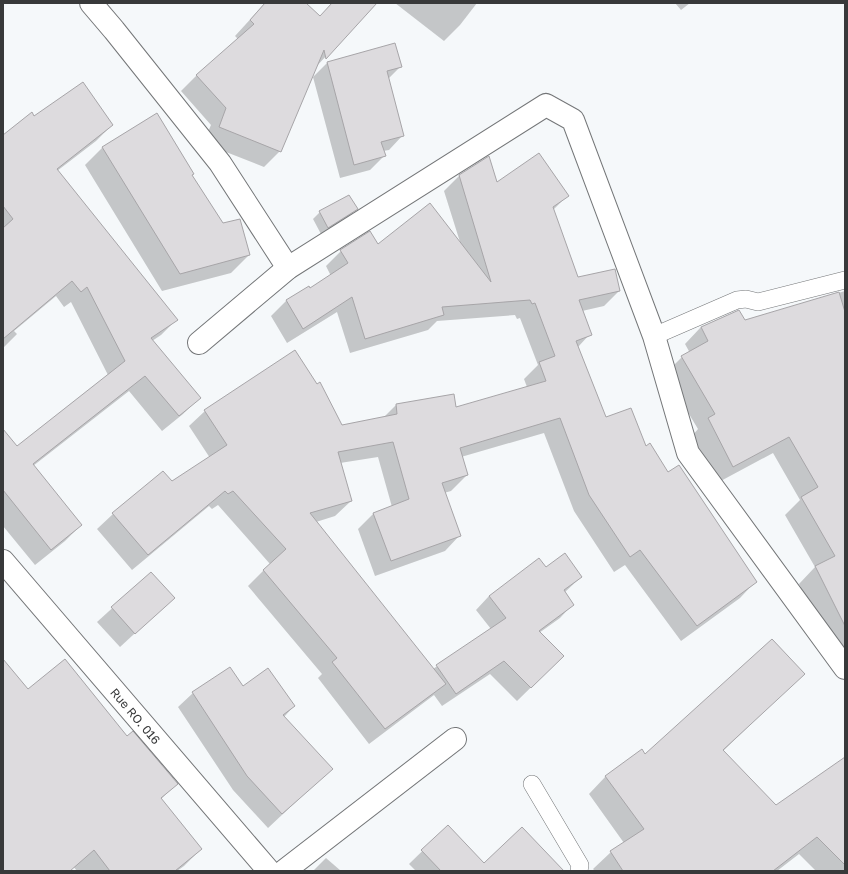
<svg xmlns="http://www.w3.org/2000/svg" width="848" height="874" font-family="'Golos Text',sans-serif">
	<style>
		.shadow { fill: #0003 }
		.building { fill: #dddbde; stroke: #a7a5a8 }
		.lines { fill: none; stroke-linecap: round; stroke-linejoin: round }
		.lane-casing { stroke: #747678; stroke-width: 18 }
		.street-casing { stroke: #747678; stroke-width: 24 }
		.lane { stroke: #fff; stroke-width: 17 }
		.street { stroke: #fff; stroke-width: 22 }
		.labels { text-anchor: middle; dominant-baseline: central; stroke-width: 4; stroke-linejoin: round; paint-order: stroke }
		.street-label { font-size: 12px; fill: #38393a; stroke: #fff }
	</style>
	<rect width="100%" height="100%" fill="#f5f8fa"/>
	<g class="shadow">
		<polygon points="265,3 305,3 320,17 332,3 375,3 315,68 280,151 264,167 203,143 211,125 181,91 197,75 238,39 235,36"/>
		<polygon points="395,3 477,3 460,25 444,41"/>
		<polygon points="675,3 690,3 681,10"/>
		<polygon points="327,63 401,66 388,79 403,135 389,150 383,151 384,156 370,170 340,178 313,77"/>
		<polygon points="156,114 191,176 223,224 249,255 231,273 162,291 85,165 102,148"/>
		<polygon points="34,117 112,125 96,141 57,171 176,320 161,335 152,341 199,398 183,414 162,431 129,391 33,466 81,525 65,541 35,565 3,526 3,431 17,447 108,375 71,302 64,307 56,296 14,331 17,334 3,348 3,136"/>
		<polygon points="460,175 496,183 567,196 553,210 578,278 619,291 604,306 582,311 590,334 578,347 605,418 645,448 668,473 755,582 740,598 681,641 625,565 614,572 574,511 544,433 461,457 467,475 451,491 444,493 460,535 445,551 375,576 358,529 373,514 392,507 378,457 340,463 351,501 335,516 316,522 433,669 491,629 476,610 489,596 545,568 581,577 564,593 573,604 560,618 539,633 563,656 517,701 490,674 442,706 434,695 369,744 318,678 322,674 248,586 270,564 218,505 212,509 209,506 132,570 97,529 113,514 172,483 210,458 189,426 205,411 341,426 383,418 396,405 455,409 527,387 524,379 538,365 520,318 517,319 515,315 437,321 428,330 350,353 337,312 287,343 271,316 286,301 308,288 310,290 331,276 326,266 341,251 378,245 460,242 444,191"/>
		<polygon points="356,209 349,216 321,234 313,219 320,212"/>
		<polygon points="845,291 845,651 836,657 799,584 815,567 785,515 800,500 773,453 717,483 692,436 698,429 665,374 682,357 690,353 685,344 701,327 745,321"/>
		<polygon points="151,573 173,598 120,647 97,622"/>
		<polygon points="3,661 28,691 127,737 176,784 161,799 201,849 184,866 177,871 77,871 61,852 36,871 3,871"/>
		<polygon points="230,668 243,687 294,706 284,717 331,769 268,828 233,790 178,707 193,693"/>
		<polygon points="803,674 723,751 776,807 845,820 845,871 816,871 799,854 777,871 595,871 593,869 611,852 624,843 589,794 606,776"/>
		<polygon points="448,826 484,864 563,871 416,871 409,864"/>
		<polygon points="326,858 341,871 313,871"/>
	</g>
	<g class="building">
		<polygon points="265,3 306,3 320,16 332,3 377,3 326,59 324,50 281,152 219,127 226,108 196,75 254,24 250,20"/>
		<polygon points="395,43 402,67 387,71 404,136 381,142 386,156 354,165 327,62"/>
		<polygon points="83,82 113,125 57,169 178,320 151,338 201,398 179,416 145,376 33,464 82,525 51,550 3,490 3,429 17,446 125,361 87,287 81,292 72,281 3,339 3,228 13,219 3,206 3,135 32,112 34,116"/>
		<polygon points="157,113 194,174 192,175 223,223 240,219 250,255 180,274 102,147"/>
		<polygon points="539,153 569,196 553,207 578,277 615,269 620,291 579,300 592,335 576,341 606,417 631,408 646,446 650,443 668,472 679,465 757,582 697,626 640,550 630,557 589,495 560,418 460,448 468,475 442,483 461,536 391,561 373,513 409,499 393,442 338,452 352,501 310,513 446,684 385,729 332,662 337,658 263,570 286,549 233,491 228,494 225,491 148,555 112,513 163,471 172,481 227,445 204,410 295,350 317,384 320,382 342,425 397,414 396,404 454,394 456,407 546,381 539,362 555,356 535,303 532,304 530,300 442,307 444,315 365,339 352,297 303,329 286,300 309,286 310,288 348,263 340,250 370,231 378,244 430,203 491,282 459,175 489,156 497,182"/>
		<polygon points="349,195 358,209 328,228 319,211"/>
		<polygon points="839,292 845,312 845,626 815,566 835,556 801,497 818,487 789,437 733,467 708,418 715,414 681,356 708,341 701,327 739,310 745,320"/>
		<polygon points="565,553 582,577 564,590 574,605 539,631 564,656 531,688 504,661 456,694 436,665 506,618 489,596 539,558 546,567"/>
		<polygon points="151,572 175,598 135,634 111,607"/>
		<polygon points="772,639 805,674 723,750 776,805 845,757 845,865 817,837 773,871 623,871 610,851 644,829 605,776 642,749 645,754"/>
		<polygon points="3,659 28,689 65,659 127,736 133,731 178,784 161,798 202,849 175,871 110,871 94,850 70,871 3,871"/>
		<polygon points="230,667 243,686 268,668 295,706 283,715 333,769 282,814 247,776 192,692"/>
		<polygon points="448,825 484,863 522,827 564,871 441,871 421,850"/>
	</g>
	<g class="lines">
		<g class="lane-casing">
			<g id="lane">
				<polyline points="654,336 737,300 746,299 758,302 845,280"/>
				<polyline points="532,784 580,865 579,871"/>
			</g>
		</g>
		<g class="street-casing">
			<g id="street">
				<polyline points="91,3 114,30 220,163 288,268"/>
				<polyline points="199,343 288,268 546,105 573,120 654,336 688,453 845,668"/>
				<path id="s1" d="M3 561 269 871"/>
				<polyline points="284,871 455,739"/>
			</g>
		</g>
		<use href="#lane" class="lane"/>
		<use href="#street" class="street"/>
	</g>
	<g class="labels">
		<g class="street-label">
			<text stroke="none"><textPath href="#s1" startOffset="204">Rue RO. 016</textPath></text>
		</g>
	</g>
	<rect width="848" height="874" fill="none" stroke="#38393a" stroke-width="8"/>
</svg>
